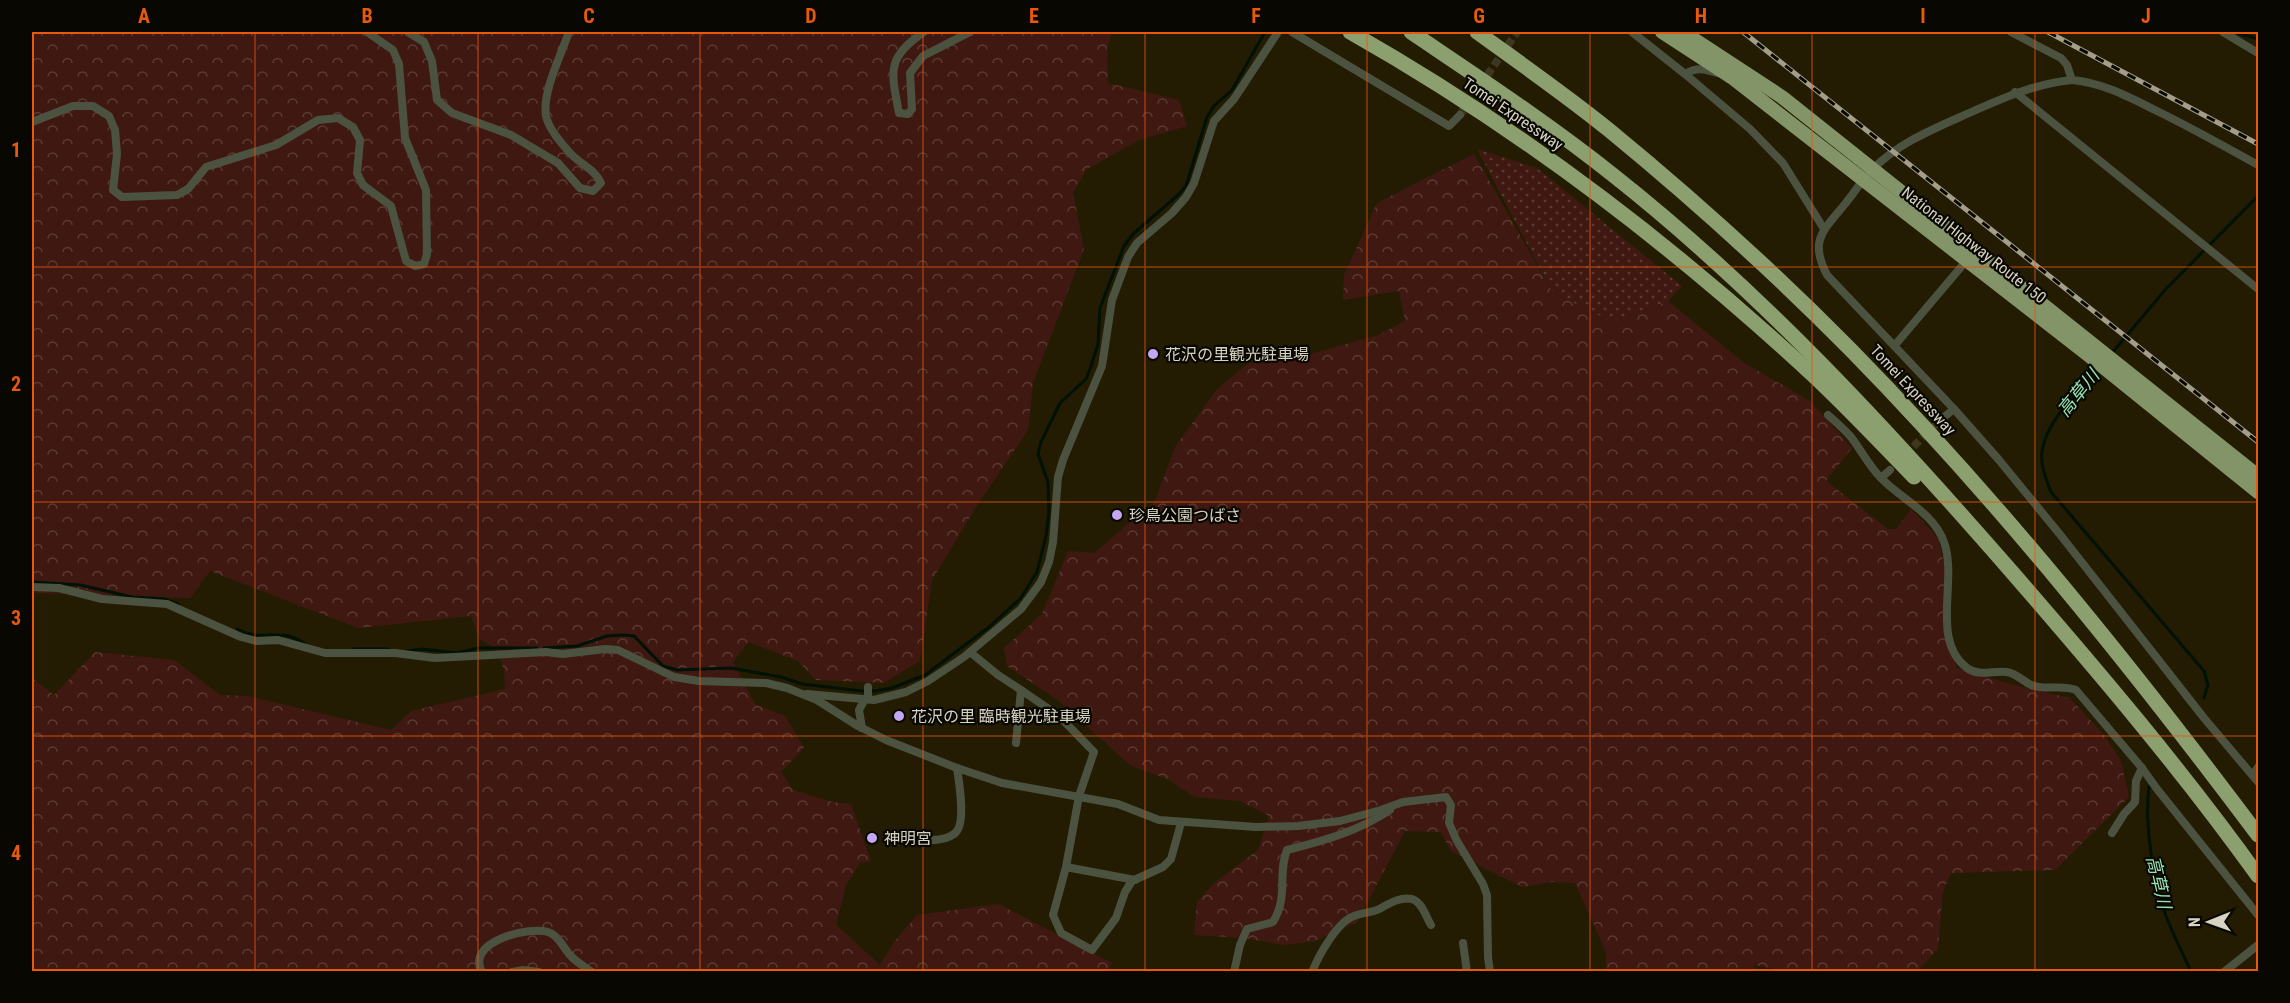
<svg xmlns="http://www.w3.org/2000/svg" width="2290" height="1003" font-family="'Roboto Condensed','Noto Sans JP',sans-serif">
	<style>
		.grass { fill: url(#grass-dots) }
		.forest { fill: url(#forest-crowns) }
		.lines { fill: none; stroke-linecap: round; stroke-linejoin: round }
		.stream { stroke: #001105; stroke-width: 3 }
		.minor-tunnel { stroke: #3e371f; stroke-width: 8; stroke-dasharray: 8 4; stroke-linecap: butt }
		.minor { stroke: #4b5340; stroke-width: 8 }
		.trunk { stroke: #839468; stroke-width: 14 }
		.motorway { stroke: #8c9f6e; stroke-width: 15 }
		.rail-casing { stroke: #a39e8b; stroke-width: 5 }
		.rail { stroke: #090701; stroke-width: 3; stroke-dasharray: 9; stroke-linecap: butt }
		.grid { fill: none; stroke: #e8590c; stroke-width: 1.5; stroke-opacity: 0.55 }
		.poi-dot { fill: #c3a7f2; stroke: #090701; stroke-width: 2 }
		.labels { text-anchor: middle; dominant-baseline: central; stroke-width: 4.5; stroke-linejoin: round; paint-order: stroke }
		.street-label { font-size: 16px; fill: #d7d3c3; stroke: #090701 }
		.poi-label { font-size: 16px; fill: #d7d3c3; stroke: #090701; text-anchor: start }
		.water-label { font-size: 18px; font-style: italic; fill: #97e4b4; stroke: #090701 }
		.neatline { fill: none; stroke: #e8590c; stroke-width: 2 }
		.grid-label { font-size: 20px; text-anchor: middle; font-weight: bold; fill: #e8590c }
	</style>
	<defs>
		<pattern id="grass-dots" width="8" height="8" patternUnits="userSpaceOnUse" patternTransform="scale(1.5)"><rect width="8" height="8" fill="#3f1911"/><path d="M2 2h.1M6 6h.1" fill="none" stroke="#5a3a32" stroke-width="1.8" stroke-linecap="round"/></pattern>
		<pattern id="forest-crowns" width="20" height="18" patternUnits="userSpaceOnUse" patternTransform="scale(1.5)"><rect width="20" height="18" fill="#3f1911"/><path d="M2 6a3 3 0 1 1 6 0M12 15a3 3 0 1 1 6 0" fill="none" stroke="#5a3a32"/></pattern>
	</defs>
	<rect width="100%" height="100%" fill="#231c02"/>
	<polygon class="grass" points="1477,149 1537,168 1682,286 1668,301 1613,322 1553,293"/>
	<g class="forest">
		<polygon points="32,32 1112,32 1107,48 1108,83 1179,100 1187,126 1139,140 1087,169 1073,192 1084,249 1033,383 1028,430 976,507 932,580 920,661 884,683 816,680 798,661 748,642 733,662 755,704 785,716 804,748 781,772 793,790 833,802 851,804 871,861 860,863 846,885 836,925 880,965 894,942 917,915 999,904 1112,963 1108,971 32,971 32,678 54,695 95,652 174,660 220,695 248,696 391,730 411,711 505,689 504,670 497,650 479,638 471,616 358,628 210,571 190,598 32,593"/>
		<polygon points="1474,154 1553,293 1613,322 1668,301 1744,363 1810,401 1852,448 1826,481 1888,529 1896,529 1911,509 1938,538 1945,568 1945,631 1957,668 2014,685 2070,698 2105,736 2121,761 2129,797 2055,870 1951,873 1943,891 1938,949 1917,971 1790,972 1754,965 1755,971 1606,971 1606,952 1575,883 1552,882 1522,887 1451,851 1441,832 1405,831 1357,922 1315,941 1283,945 1243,938 1194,935 1197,902 1213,884 1258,850 1269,816 1240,801 1195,797 1167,779 1131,766 1059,701 1007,666 1004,648 1042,614 1068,551 1094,553 1155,501 1175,447 1217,389 1247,364 1300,357 1378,335 1405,321 1399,291 1343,300 1344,275 1377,203"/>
	</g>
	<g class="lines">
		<g class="stream">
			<polyline points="2235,32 2258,39"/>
			<polyline points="2112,353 2165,290 2258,196"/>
			<path d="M2098 369C2078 393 2047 419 2042 451 2040 465 2046 479 2051 492L2204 671 2208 685 2204 698"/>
			<polyline points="32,582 80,585 132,597 164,599 178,604"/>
			<path d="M237 629C263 644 279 625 305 644"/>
			<polyline points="544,648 577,646 607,636 624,635 634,636 663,666 677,670 731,668 781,677 802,684 862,691 875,691 892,688 925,675 989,627 1020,599 1037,572 1046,536 1049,512 1048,482 1038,454 1041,442 1060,403 1086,379 1090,369 1098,344 1100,308 1124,246 1134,233 1177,196 1186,186 1207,117 1214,106 1232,90 1265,32"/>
			<polyline points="353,649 388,649"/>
			<polyline points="407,651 422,649 456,653 479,648 537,648"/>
			<path d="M2149 786C2144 825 2153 879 2166 916 2173 935 2183 953 2191 972"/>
		</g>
		<g class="minor-tunnel">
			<polyline points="1460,115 1517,32"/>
			<polyline points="1905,455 1939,421"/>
		</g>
		<g class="minor">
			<path d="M408 32 424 42 432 61 437 100 452 113 511 135 558 163 580 188 593 191 601 183C595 170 582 165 572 155 563 145 549 130 546 116 542 92 561 55 569 32"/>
			<path d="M924 32C886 58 891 71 899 113L908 114 912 109 910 73 923 56 970 32"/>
			<polyline points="1292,32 1449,126 1460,115"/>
			<path d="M1632 32 1685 74C1697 67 1704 69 1717 73"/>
			<path d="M2011 32 2061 58 2067 65 2072 80C2103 83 2127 96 2155 110 2190 127 2224 146 2258 165"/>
			<polyline points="2223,32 2258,53"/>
			<polyline points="1685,74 1750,129 1783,163 1824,229"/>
			<path d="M2072 80C2031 84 1997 101 1960 117 1929 131 1898 144 1874 168 1863 178 1855 192 1845 204 1823 231 1809 240 1827 275L1954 409 1999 460 2062 537 2204 718 2258 782"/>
			<polyline points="2015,92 2258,289"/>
			<polyline points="32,122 73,106 93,106 109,116 115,130 117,154 113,190 122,197 177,195 188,189 206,167 276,145 318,120 338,118 353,127 360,140 357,173 363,185 391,206 406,261 415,266 424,264 427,254 426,190 405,138 399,64 393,50 367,32"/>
			<polyline points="1895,345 1967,260"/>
			<path d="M1828 415C1836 422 1844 429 1851 437 1861 450 1869 466 1881 478 1901 499 1934 513 1944 542 1958 581 1930 640 1967 668 1979 677 1994 670 2007 672 2017 674 2023 681 2031 685 2046 691 2062 684 2076 690L2142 768 2157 789 2258 915"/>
			<polyline points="1939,421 1954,409"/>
			<polyline points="1881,478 1890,470"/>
			<polyline points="32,587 59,588 102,599 167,604 241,637 256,641 278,640 325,653 395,653 435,658 546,652 563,654 605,649 618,650 674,677 699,681 766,683 787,688 817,700 858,726 886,740 957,768 1002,783 1118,804 1159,820 1256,827 1298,826 1340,821 1381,810 1403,802 1446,797 1451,805 1449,823 1457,841 1483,884 1487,895 1488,957 1490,972"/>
			<polyline points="970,652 998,675 1021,690 1016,743"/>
			<polyline points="1021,690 1059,716 1094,752 1079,796 1066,867 1053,915 1061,933 1092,950 1116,918 1125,892 1132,881 1163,867 1171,859 1181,823"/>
			<polyline points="807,694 874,700 906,692 928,681 964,657 1021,609 1041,582 1049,562 1053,542 1058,477 1063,460 1102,366 1112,300 1128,257 1137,243 1172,213 1186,197 1194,183 1214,121 1234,99 1278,32"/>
			<polyline points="868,699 868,687"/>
			<polyline points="862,728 859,710 865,699"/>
			<polyline points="2253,775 2258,767"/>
			<polyline points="2112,833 2124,814 2135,802 2136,781 2142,768"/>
			<path d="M911 840C924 840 943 842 954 834 967 826 959 782 957 768"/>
			<polyline points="1066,867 1135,880"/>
			<polyline points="1463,943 1467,972"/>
			<path d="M482 972C465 942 528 926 548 932 558 935 563 947 570 955 576 962 585 967 592 972"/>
			<polyline points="512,972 523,970 539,972"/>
			<path d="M1234 972 1240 945 1247 929 1273 922C1289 896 1277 875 1287 850 1323 841 1359 831 1390 810"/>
			<path d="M1312 972C1319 955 1337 922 1354 916 1361 913 1369 913 1377 910 1387 905 1400 896 1412 899 1422 902 1426 917 1431 925"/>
			<polyline points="2224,972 2258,945"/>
		</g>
		<g class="trunk">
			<polyline points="1662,32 1734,79 2087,354 2258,492"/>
			<polyline points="1683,32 1782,97 2258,476"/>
		</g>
		<g class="motorway">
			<path d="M1350 32C1518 127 1674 246 1815 377 1849 409 1881 443 1914 477"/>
			<path d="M1411 32C1479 78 1549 124 1613 175 1760 291 1888 430 2011 571 2097 670 2182 770 2258 876"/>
			<path d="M1477 32C1521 64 1566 95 1609 130 1693 199 1775 273 1851 350 1999 501 2132 667 2258 835"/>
		</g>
		<g class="rail-casing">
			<g id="rail">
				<polyline points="1743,32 2258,442"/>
				<polyline points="2048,32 2258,144"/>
			</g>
		</g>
		<use href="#rail" class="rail"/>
	</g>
	<path class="grid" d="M255 32V972M478 32V972M700 32V972M923 32V972M1145 32V972M1367 32V972M1590 32V972M1812 32V972M2035 32V972M32 267H2258M32 502H2258M32 736H2258"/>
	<g class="poi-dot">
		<circle cx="1153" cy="354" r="6"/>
		<circle cx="1117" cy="515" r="6"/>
		<circle cx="899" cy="716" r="6"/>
		<circle cx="872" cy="838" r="6"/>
	</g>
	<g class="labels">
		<g class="street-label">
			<text transform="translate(1513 114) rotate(34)">Tomei Expressway</text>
			<text transform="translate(1974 245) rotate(38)">National Highway Route 150</text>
			<text transform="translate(1913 390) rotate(47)">Tomei Expressway</text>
		</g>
		<g class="poi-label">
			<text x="1165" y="354">花沢の里観光駐車場</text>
			<text x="1129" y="515">珍鳥公園つばさ</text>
			<text x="911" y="716">花沢の里 臨時観光駐車場</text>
			<text x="884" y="838">神明宮</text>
		</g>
		<g class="water-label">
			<text transform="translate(2078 393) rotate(-51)">高草川</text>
			<text transform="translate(2159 882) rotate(77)">高草川</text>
		</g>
	</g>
	<rect width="2290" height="1003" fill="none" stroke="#090701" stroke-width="66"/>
	<g transform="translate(2209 922) rotate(269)" stroke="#090701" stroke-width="4.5" paint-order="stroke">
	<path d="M0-4.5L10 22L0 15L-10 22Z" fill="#d7d3c3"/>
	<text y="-9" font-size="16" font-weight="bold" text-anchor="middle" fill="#d7d3c3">N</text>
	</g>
	<rect x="33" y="33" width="2224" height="937" class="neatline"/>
	<g class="grid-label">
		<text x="144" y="23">A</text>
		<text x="367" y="23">B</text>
		<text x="589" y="23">C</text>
		<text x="811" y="23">D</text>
		<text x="1034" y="23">E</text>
		<text x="1256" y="23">F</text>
		<text x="1479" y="23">G</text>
		<text x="1701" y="23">H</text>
		<text x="1923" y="23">I</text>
		<text x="2146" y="23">J</text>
		<text x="16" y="157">1</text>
		<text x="16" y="391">2</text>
		<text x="16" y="625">3</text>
		<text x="16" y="860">4</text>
	</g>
</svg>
